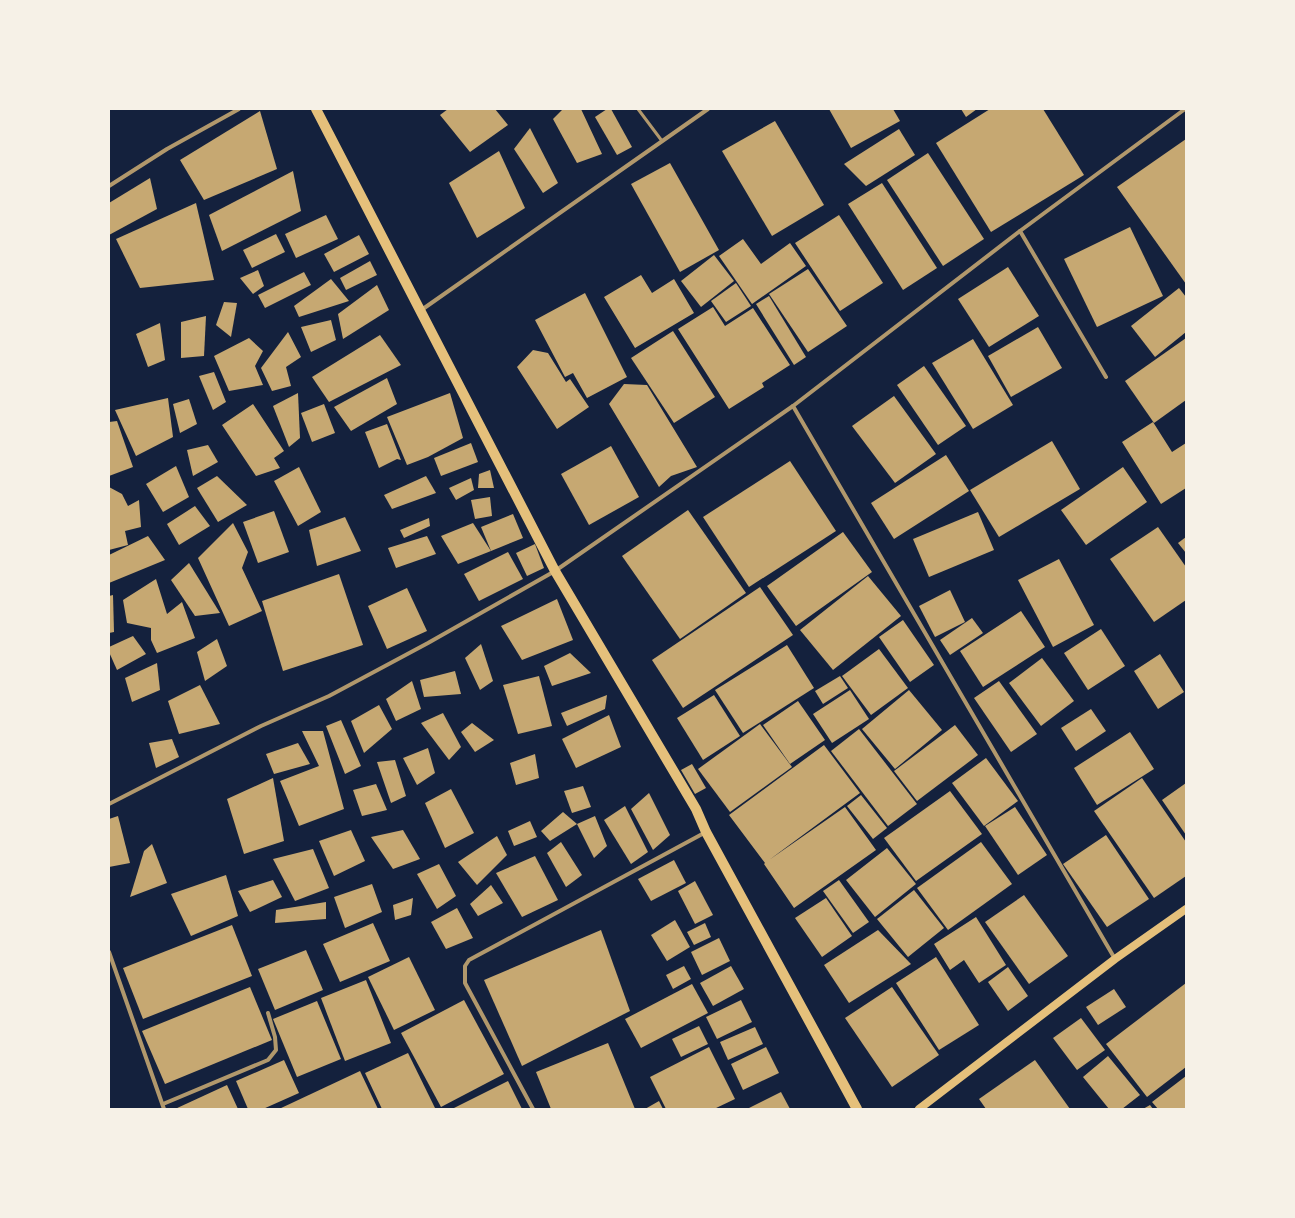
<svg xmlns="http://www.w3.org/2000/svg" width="1295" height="1218" font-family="'Roboto Serif',serif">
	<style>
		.building { fill: #c6a872 }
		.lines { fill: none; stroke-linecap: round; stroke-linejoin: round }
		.service { stroke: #b1986c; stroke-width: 3 }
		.minor { stroke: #b1986c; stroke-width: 4 }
		.secondary { stroke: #e5c07b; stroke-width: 8 }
		.primary { stroke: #e5c07b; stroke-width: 10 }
	</style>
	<rect width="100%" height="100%" fill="#14213d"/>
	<g class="building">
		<polygon points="448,109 495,109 508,125 470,152 440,115"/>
		<polygon points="563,109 581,109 602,154 577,163 553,119"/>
		<polygon points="607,109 611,109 632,147 617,155 595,117"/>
		<polygon points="829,109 893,109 900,121 851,148"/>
		<polygon points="961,109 977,109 966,117"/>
		<polygon points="990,109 1043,109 1084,175 991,232 936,143"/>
		<polygon points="260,111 277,169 204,200 180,160"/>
		<polygon points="775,121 824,205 772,236 722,151"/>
		<polygon points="530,128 558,183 543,193 514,149"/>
		<polygon points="899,129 915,155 866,186 844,164"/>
		<polygon points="1186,139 1186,284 1117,187"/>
		<polygon points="499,151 525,208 477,238 449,183"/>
		<polygon points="928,153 984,239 943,266 887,180"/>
		<polygon points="670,163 719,250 680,272 631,184"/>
		<polygon points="293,171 301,211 222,251 209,215"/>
		<polygon points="150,178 157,209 109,235 109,203"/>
		<polygon points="882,183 937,268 903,290 848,204"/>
		<polygon points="196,203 214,280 140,288 116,239"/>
		<polygon points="326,215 338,239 296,258 285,234"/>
		<polygon points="839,215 883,283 840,311 795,243"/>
		<polygon points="1130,227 1163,296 1097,327 1064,259"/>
		<polygon points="276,234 285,252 252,268 243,250"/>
		<polygon points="359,235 369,254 334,272 324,254"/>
		<polygon points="743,239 761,264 790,243 806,266 752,304 719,256"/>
		<polygon points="714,255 734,281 701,307 681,281"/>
		<polygon points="370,261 377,275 346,290 340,278"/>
		<polygon points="1008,267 1039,316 989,347 958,299"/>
		<polygon points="808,269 847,326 808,352 769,294"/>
		<polygon points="258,270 264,286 253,294 240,278"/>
		<polygon points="304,272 311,285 265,308 258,295"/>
		<polygon points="641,275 652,293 674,279 694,313 635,348 604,297"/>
		<polygon points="331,279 349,301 299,317 294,306"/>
		<polygon points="736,283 751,306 726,322 711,301"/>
		<polygon points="377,285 389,310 343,339 338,314"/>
		<polygon points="1179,288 1186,297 1186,332 1155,357 1131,326"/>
		<polygon points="585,293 627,377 587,398 573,373 565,377 535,320"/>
		<polygon points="769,296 806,357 794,365 756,304"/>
		<polygon points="224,302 237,303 231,337 216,325"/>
		<polygon points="713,307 725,326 753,308 790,365 762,383 764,387 729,409 678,329"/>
		<polygon points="206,316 204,356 181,358 181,322"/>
		<polygon points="331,320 336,340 311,352 301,327"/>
		<polygon points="160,323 165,360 148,367 136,334"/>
		<polygon points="1038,327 1062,368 1011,397 988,356"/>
		<polygon points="673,331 715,397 674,423 631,358"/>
		<polygon points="288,332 301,357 286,367 291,386 272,391 261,368"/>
		<polygon points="380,335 401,365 329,402 312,377"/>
		<polygon points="249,338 263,351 255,366 263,385 229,391 214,356"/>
		<polygon points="1186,338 1186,400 1154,423 1125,381"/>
		<polygon points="973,339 1013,405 973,429 932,363"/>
		<polygon points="533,350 548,353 566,382 570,379 589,407 557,429 517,367"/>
		<polygon points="924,366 966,426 938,445 897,385"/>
		<polygon points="214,372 226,402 213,410 199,376"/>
		<polygon points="387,378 397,404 351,431 334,407"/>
		<polygon points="624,384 647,385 697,467 671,476 659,487 609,404"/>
		<polygon points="298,393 300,438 289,447 273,406"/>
		<polygon points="450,393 463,438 428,457 407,465 387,417"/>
		<polygon points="894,396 936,454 895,483 852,426"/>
		<polygon points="168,398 173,437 136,456 115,410"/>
		<polygon points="189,399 197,424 180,433 173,404"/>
		<polygon points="253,404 284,451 274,458 280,468 256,476 222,425"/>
		<polygon points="324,404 335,433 312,442 301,413"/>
		<polygon points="117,421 133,467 109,476 109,422"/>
		<polygon points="1153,422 1172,452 1186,443 1186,488 1161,504 1122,442"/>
		<polygon points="387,424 401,460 397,459 379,468 365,432"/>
		<polygon points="1052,441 1080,489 999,537 970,490"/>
		<polygon points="471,443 478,462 441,476 434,458"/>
		<polygon points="208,445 218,462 193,476 187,450"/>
		<polygon points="611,446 639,497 589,525 561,474"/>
		<polygon points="946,455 969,491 894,539 871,503"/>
		<polygon points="790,461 836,531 749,587 703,517"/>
		<polygon points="176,466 189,497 163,512 146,484"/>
		<polygon points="299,467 321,512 298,526 274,481"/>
		<polygon points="1123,467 1147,502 1086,545 1061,510"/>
		<polygon points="490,470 494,488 478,488 479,474"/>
		<polygon points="217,476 247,505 218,522 197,488"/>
		<polygon points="426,476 436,493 392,509 384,495"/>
		<polygon points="471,478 474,490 456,500 449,488"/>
		<polygon points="109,487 122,494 128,506 139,500 141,527 125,531 128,545 109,550"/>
		<polygon points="490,497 492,516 475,519 471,500"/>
		<polygon points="195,506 210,526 179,545 167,524"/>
		<polygon points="688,510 746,593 680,639 622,556"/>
		<polygon points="274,511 289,552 258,563 243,522"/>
		<polygon points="978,512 994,550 929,577 913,539"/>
		<polygon points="513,514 523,538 491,551 481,527"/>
		<polygon points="345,517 361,551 317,566 309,530"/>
		<polygon points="429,518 430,526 404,538 400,530"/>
		<polygon points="233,523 248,552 242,568 262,611 229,626 198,558"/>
		<polygon points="473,523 491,551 458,564 441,536"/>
		<polygon points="1158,527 1186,567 1186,600 1154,622 1110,559"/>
		<polygon points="843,532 872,572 796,626 767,586"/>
		<polygon points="148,536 165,560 109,583 109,555"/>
		<polygon points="427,536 436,554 396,568 388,548"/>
		<polygon points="1186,537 1186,553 1178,543"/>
		<polygon points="535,544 544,568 527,576 516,553"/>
		<polygon points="508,552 523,579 479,601 464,574"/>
		<polygon points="1059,559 1094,625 1053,647 1018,580"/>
		<polygon points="189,563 220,613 195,616 171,580"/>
		<polygon points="339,574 363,645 283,671 262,601"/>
		<polygon points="868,576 901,616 833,670 800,630"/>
		<polygon points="156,579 167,614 182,602 195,638 157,653 151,640 151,628 127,623 123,600"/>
		<polygon points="760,587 793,635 683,708 652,660"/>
		<polygon points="407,588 427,631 387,649 368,606"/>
		<polygon points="950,590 965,622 935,637 919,606"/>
		<polygon points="113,595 114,632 109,633 109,596"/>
		<polygon points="557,599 573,640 522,660 501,626"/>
		<polygon points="1021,611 1045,647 983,687 960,651"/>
		<polygon points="972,618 983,633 950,655 940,640"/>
		<polygon points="903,620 934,665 910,682 879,637"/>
		<polygon points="1101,629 1125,666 1088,690 1064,653"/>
		<polygon points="133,636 146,654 117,670 109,652 109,647"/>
		<polygon points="217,639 227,666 205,681 197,652"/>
		<polygon points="481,644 493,681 480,690 465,658"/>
		<polygon points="787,645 814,688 743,733 715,690"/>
		<polygon points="879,649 908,688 871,715 842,676"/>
		<polygon points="570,653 591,673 552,686 544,666"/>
		<polygon points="1160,654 1184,692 1158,709 1134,671"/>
		<polygon points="1042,658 1074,701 1041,726 1009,683"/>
		<polygon points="157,663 160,690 132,702 125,678"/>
		<polygon points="455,671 461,694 424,697 420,680"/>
		<polygon points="539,676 552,726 518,734 503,685"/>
		<polygon points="840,676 848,688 823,704 815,691"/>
		<polygon points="412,681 421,709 396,721 386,699"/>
		<polygon points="999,681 1037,734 1011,752 974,698"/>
		<polygon points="200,685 220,724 179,734 168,701"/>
		<polygon points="850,690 869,719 832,743 813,714"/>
		<polygon points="909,690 942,730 895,769 862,729"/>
		<polygon points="607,695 605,709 567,726 561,713"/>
		<polygon points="714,695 740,736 703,760 677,718"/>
		<polygon points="798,701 825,740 790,764 763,725"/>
		<polygon points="379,705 392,729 364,753 351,721"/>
		<polygon points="1091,709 1106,731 1076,751 1061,728"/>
		<polygon points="443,713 461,747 449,760 421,723"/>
		<polygon points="609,715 621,747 576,768 562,739"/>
		<polygon points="341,720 361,766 345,774 326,726"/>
		<polygon points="472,723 494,740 475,752 461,732"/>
		<polygon points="760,724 792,767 730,812 698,769"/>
		<polygon points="955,725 978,755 917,801 894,771"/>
		<polygon points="859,729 917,804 888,826 831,751"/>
		<polygon points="302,731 323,731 344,809 299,826 280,781 319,766"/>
		<polygon points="1130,732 1154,769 1097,805 1074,768"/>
		<polygon points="172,739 179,757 156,768 149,743"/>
		<polygon points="298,743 310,764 274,774 266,754"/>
		<polygon points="824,745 860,793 769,860 845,807 876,850 794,908 764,864 765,863 729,815"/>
		<polygon points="428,748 435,773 417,785 403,758"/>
		<polygon points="535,754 539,778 516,785 510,763"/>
		<polygon points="986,758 1018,801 984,826 952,783"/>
		<polygon points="395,760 406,796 391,803 377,762"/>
		<polygon points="692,764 706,788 695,794 681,770"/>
		<polygon points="273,778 284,841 244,854 227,799"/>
		<polygon points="1142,778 1186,842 1186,876 1154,898 1094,811"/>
		<polygon points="1186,783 1186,835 1162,800"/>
		<polygon points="376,784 387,810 362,816 353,790"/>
		<polygon points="583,786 591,807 572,813 564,791"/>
		<polygon points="451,789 474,833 445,848 425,803"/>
		<polygon points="950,791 982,834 916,881 884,838"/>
		<polygon points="649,793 670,835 653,850 631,809"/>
		<polygon points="861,795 887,828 873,839 847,806"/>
		<polygon points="625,806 648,852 631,864 604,820"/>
		<polygon points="1015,807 1047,855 1018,875 985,826"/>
		<polygon points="563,812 577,824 550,841 541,831"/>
		<polygon points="118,816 130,863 109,867 109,819"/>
		<polygon points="595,816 607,846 594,858 577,824"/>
		<polygon points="530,821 537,837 514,846 508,831"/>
		<polygon points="351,830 365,861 334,876 319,841"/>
		<polygon points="403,830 420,859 393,869 371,837"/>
		<polygon points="1106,835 1149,899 1107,927 1063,864"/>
		<polygon points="497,836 507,855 477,885 458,862"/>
		<polygon points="561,842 582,875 566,887 547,853"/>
		<polygon points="981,842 1012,884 948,930 917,888"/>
		<polygon points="152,844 167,883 130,897 144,851"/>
		<polygon points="887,848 916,884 875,917 846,880"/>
		<polygon points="313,849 329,888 295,901 273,859"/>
		<polygon points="535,856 558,900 522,917 496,873"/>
		<polygon points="674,860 686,883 651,901 638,879"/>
		<polygon points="439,864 456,896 437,909 417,874"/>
		<polygon points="226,875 238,916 191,936 171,894"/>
		<polygon points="273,880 282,897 250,912 238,891"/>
		<polygon points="839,880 869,922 853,933 823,891"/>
		<polygon points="695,881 713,915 695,924 678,891"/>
		<polygon points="372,884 382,912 345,928 334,897"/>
		<polygon points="491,885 503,903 478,916 470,904"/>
		<polygon points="914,890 944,928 908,957 877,919"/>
		<polygon points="1024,895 1068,956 1029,984 985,922"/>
		<polygon points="413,898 411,915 395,920 393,905"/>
		<polygon points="826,898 852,936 822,957 795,918"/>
		<polygon points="326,902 326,919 275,923 276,910"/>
		<polygon points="457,908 473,938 446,949 431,922"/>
		<polygon points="976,917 1006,965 979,983 964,960 950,970 934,944"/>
		<polygon points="675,920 690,947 667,961 651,935"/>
		<polygon points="373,923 390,961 340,982 323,944"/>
		<polygon points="705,923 711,937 694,945 687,932"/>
		<polygon points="232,925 252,976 143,1019 123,968"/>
		<polygon points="601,930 630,1011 522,1066 484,980"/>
		<polygon points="878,930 911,964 849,1003 824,965"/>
		<polygon points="719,938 730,961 702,975 691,952"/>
		<polygon points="306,950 323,990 275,1010 258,969"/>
		<polygon points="409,957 435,1010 394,1030 368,977"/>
		<polygon points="936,957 979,1025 939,1050 896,983"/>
		<polygon points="684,966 691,979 673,989 666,975"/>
		<polygon points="731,966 744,989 713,1006 700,983"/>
		<polygon points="1008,967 1028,996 1008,1011 988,982"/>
		<polygon points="366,980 391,1043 345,1061 321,998"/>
		<polygon points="1186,983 1186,1067 1147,1097 1106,1044"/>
		<polygon points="692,984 708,1013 641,1048 625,1019"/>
		<polygon points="250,987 272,1040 165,1084 142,1031"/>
		<polygon points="892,987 939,1055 892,1087 845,1018"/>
		<polygon points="1114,989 1126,1007 1098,1025 1086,1007"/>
		<polygon points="464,1000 504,1074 441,1107 401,1033"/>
		<polygon points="741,1000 752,1022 717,1039 706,1017"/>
		<polygon points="317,1001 341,1059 297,1077 273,1019"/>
		<polygon points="1081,1018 1105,1050 1077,1070 1053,1038"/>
		<polygon points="699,1026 708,1044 681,1057 672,1039"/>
		<polygon points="755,1027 763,1044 728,1060 720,1042"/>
		<polygon points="608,1043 635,1109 551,1109 536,1072"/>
		<polygon points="709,1047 735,1099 714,1109 666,1109 650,1077"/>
		<polygon points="766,1047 779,1073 743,1090 731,1064"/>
		<polygon points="408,1053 435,1108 382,1109 365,1073"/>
		<polygon points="1108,1056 1140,1095 1122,1109 1109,1109 1083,1077"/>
		<polygon points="284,1060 299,1093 263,1109 248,1109 236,1081"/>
		<polygon points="1035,1060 1070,1109 986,1109 979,1099"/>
		<polygon points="360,1071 378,1109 279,1109"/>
		<polygon points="1186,1076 1186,1109 1158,1109 1152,1102"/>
		<polygon points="508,1081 522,1109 452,1109"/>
		<polygon points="227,1085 238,1109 175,1109"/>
		<polygon points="781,1092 790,1109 747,1109"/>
		<polygon points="659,1101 663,1109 645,1109"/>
		<polygon points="1150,1105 1153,1109 1143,1109"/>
	</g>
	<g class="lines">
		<polyline class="service" points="638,109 662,141"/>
		<g class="minor">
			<polyline points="109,186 167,149 239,109"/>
			<polyline points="1020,231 1106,377"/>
			<polyline points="420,311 708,109"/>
			<polyline points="793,406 1115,959"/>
			<polyline points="109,804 261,726 329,696 428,643 555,571 793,406 1020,231 1185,109"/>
			<polyline points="109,952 164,1109"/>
			<polyline points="163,1104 268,1060 276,1050 275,1037 268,1013"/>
			<polyline points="533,1109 465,983 465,966 469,960 706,832"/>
		</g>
		<polyline class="secondary" points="919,1109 1115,959 1186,909"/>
		<polyline class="primary" points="316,109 555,571 696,809 706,832 857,1109"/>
	</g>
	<rect width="1295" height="1218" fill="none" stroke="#f6f1e7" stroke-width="220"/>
</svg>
